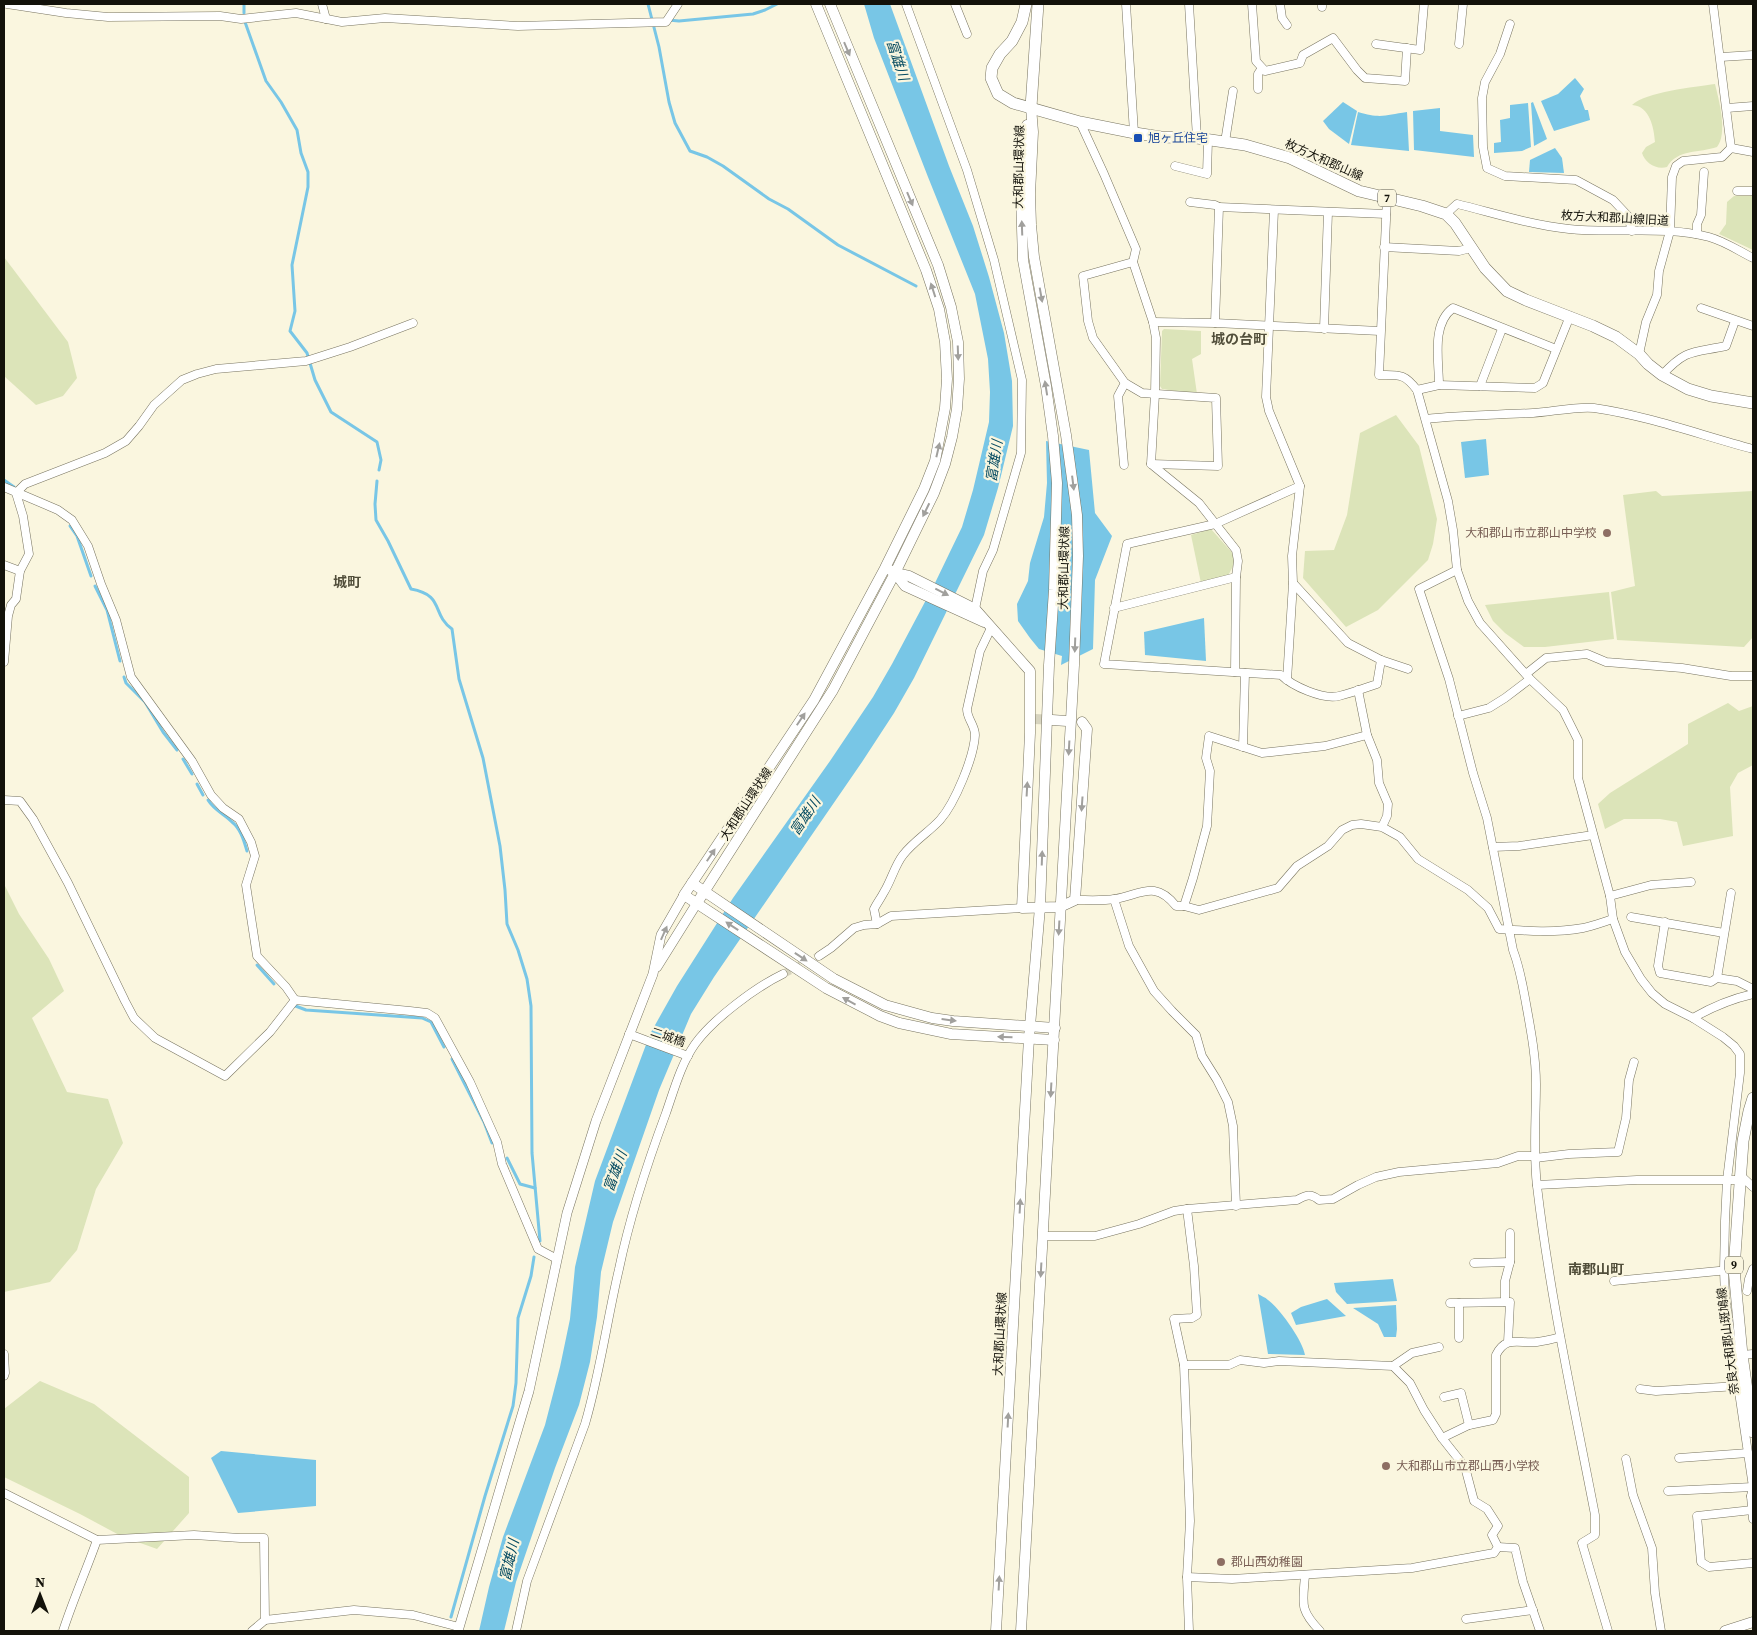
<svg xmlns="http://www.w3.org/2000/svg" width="1757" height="1635" font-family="'Source Serif 4','Noto Sans JP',serif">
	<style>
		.green { fill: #dce4b9 }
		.water { fill: #78c6e6 }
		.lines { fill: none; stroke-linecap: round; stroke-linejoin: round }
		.stream { stroke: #78c6e6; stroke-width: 3 }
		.minor-tunnel { stroke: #d7d4bf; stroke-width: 8; stroke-dasharray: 8 4; stroke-linecap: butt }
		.secondary-tunnel { stroke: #d7d4bf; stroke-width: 10; stroke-dasharray: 10 5; stroke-linecap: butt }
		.minor-casing { stroke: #787460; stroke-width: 9 }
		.tertiary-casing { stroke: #787460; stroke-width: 10 }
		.secondary-casing { stroke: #787460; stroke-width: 11 }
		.primary-casing { stroke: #787460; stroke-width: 12 }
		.minor { stroke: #fff; stroke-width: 8 }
		.tertiary { stroke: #fff; stroke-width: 9 }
		.secondary { stroke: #fff; stroke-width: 10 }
		.primary { stroke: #fff; stroke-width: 11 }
		.oneway { fill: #a1a09d }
		.transit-dot { fill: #1a4fb4; stroke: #faf6df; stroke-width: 2 }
		.education-dot { fill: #8d6e63; stroke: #faf6df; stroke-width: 2 }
		.labels { text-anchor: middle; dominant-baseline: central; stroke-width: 4.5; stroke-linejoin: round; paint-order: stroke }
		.shield { fill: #faf6df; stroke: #58564a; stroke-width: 1 }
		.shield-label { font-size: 11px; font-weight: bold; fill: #13120a }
		.transit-label { font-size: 12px; fill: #164399; stroke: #faf6df; text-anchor: start }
		.street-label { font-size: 12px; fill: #13120a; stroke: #faf6df }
		.education-label { font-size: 12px; fill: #785e54; stroke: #faf6df; text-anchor: start }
		.water-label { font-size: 14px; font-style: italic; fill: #074c62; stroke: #faf6df }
		.neighbourhood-label { font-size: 14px; font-weight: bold; fill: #514e3a; stroke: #faf6df }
	</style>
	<rect width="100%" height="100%" fill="#faf6df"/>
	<g class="green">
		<path d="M1715 84C1719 100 1728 134 1717 147 1700 153 1677 149 1667 167 1656 170 1645 163 1642 153L1646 147 1655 142C1654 128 1650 106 1632 105 1645 92 1695 87 1715 84Z"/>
		<polygon points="1734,196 1753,196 1753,250 1719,234 1726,224 1727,202"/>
		<polygon points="4,257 68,342 77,378 63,396 36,405 4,376"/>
		<polygon points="1164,329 1201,331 1201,354 1192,359 1197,394 1162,389 1160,386 1162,331"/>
		<polygon points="1396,415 1419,446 1437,519 1433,544 1428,560 1378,610 1346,627 1303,578 1305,551 1334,550 1347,515 1360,433"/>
		<polygon points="1656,491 1662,496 1753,491 1753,637 1744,647 1617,640 1611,592 1635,586 1623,495"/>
		<polygon points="1211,529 1235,556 1233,566 1228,576 1201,583 1191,535"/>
		<polygon points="1609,592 1614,639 1545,647 1524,647 1505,633 1493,621 1485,605"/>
		<polygon points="1728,703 1739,711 1753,706 1753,765 1738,773 1730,787 1733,836 1683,846 1677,822 1660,819 1624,819 1605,829 1598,804 1610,793 1688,744 1688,724"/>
		<polygon points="4,884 19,914 49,959 64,991 32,1018 67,1092 108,1099 123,1143 96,1189 77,1250 50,1282 4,1292"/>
		<polygon points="40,1381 94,1404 189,1477 189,1513 157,1549 121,1536 80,1514 4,1477 4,1409"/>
	</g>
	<g class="water">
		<polygon points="864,4 890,4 949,166 973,226 989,277 1004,333 1012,381 1013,426 998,488 984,535 914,678 894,713 862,762 714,977 691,1014 659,1090 613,1222 601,1272 597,1317 590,1362 579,1405 555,1468 516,1582 504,1631 479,1631 489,1587 503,1537 545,1425 560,1367 570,1319 575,1267 595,1181 650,1034 677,986 733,898 830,761 873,697 892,664 935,583 962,527 973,490 989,422 990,392 988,359 975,294 928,177 874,38"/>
		<polygon points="1575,78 1584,89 1580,96 1585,110 1588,110 1590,120 1554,131 1541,101 1558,94"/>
		<polygon points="1343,102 1357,111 1349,144 1329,129 1323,121"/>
		<polygon points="1533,102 1547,139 1534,146 1531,103"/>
		<polygon points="1528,103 1531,147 1522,151 1494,153 1494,143 1501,142 1500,120 1510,118 1510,105"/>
		<polygon points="1440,108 1440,131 1473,135 1474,157 1414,150 1413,111"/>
		<path d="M1358 112C1381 119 1386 115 1407 112L1409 151 1351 145Z"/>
		<polygon points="1555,148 1562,158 1564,173 1529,172 1530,160"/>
		<polygon points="1486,439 1489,475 1465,478 1461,442"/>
		<polygon points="1046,441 1089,450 1095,513 1112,536 1095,580 1093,649 1061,665 1062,656 1039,649 1030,638 1018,621 1017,604 1028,581 1030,563 1044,517 1047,483"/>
		<polygon points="1204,618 1206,661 1145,655 1144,632"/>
		<polygon points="1393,1279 1397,1301 1347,1304 1336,1292 1334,1283"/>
		<path d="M1258 1294C1261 1296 1265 1297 1268 1300 1280 1309 1303 1341 1305 1355L1268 1354Z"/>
		<polygon points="1327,1299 1346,1316 1296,1325 1291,1313 1301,1307"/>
		<polygon points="1396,1305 1397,1329 1396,1337 1384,1337 1378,1324 1353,1308"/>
		<polygon points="221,1451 316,1460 316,1506 238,1513 211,1458"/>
	</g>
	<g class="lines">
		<g class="stream">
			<polyline points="244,4 244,13"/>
			<polyline points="648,4 659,47 669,102 675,123 690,151 707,157 723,166 769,199 788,209 838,245 916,286"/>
			<polyline points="668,20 679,21 753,14 765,10 777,4"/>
			<polyline points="245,22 266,81 281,102 297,130 301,153 308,172 308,187 292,265 295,311 290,331 307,353 315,380 331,412 377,442 381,460 379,470"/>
			<polyline points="4,480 14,487"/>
			<path d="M377 481 375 504 376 520 388 541 411 589C445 595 431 614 452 629L459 679 483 758 500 846 505 890 507 924 518 950 527 979 531 1006 532 1153 540 1241"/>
			<polyline points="70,526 77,536 91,576"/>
			<polyline points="95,586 107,610 120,661"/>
			<polyline points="124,677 126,683 145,702 163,732 177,750"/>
			<polyline points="183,759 192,774"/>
			<polyline points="197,784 203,795"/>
			<path d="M208 800C214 810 224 814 232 822 241 829 244 841 247 851"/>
			<polyline points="257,965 274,984"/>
			<polyline points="293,1005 306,1010 422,1018 431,1022 444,1047"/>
			<polyline points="452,1059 484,1122 492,1143"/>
			<polyline points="507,1158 520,1184 535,1188"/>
			<polyline points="451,1617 485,1496 513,1406 516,1383 518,1318 531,1276 534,1257"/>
		</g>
		<polyline class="minor-tunnel" points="783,974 819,956"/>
		<polyline class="secondary-tunnel" points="1035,719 1052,720"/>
		<g class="minor-casing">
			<g id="minor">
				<polyline points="7,4 66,13 108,17 220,16 241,19 296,13 342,22 385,18 518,26 666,22 678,4"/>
				<polyline points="322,4 326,19"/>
				<polyline points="906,4 967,170 994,260 1022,380 1021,453 993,550 983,571 975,609"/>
				<polyline points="955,4 967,34"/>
				<polyline points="1126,4 1134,133"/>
				<polyline points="1189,4 1197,138"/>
				<polyline points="1252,4 1256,61 1265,71 1300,63 1303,55 1333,38 1357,70 1365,78 1405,81 1407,48"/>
				<polyline points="1280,4 1282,18 1287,25"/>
				<polyline points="1322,4 1322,7"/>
				<polyline points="1713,4 1731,148"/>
				<polyline points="1510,24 1500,54 1485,82 1482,98 1483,147 1487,168 1505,176 1576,180 1613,200 1628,216 1632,231"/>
				<polyline points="1376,44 1420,50 1424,4"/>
				<polyline points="1459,44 1463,4"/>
				<polyline points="1721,57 1753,55"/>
				<polyline points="1258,89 1258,74 1262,68"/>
				<polyline points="1727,108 1753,106"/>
				<polyline points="1080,122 1104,174 1136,249 1133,262 1153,322 1156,338 1155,394 1151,464 1199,503 1236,550 1238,561 1236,577 1235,672"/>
				<polyline points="1225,142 1233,91"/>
				<polyline points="1731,148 1753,152"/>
				<polyline points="1175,166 1207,174 1208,140"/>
				<polyline points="1737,191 1753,191"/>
				<path d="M1387 198 1379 375C1399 375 1404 373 1417 390L1448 501 1453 530 1457 570 1468 601 1480 623 1530 679 1563 710 1578 740V778L1610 896 1613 919 1625 952 1641 979 1652 993 1665 1004 1693 1018C1712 1007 1731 999 1753 994"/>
				<polyline points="1190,202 1215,205 1219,207"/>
				<polyline points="1274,210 1266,397 1269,411 1300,486 1292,556 1293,583 1287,680"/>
				<path d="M1446 214 1457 204C1494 213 1531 225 1569 229 1615 234 1664 225 1709 237 1724 241 1739 251 1753 258"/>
				<polyline points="1697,234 1697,224 1701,215 1704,172"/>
				<polyline points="1384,247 1459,251 1471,248"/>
				<polyline points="1133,262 1083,276 1088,321 1093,338 1125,383 1142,393 1216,398 1218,466 1151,464"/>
				<polyline points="1701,308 1753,326"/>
				<polyline points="1153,322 1215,323 1380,331"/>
				<polyline points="1215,323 1219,207 1386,214"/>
				<polyline points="1324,329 1328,212"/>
				<polyline points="1639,354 1646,322 1657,295 1659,271 1670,231 1672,177 1676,166 1683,161 1722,157 1731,148"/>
				<path d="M1662 375C1687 348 1693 353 1726 346L1735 321"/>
				<path d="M1439 385C1439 361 1431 324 1453 308L1556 349"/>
				<polyline points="1480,386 1502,329"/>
				<polyline points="1417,390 1439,385 1535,388 1543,383 1570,316"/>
				<path d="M1426 419C1462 415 1497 415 1533 413 1550 412 1578 406 1594 408 1649 416 1700 435 1753 449"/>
				<polyline points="1124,465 1118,396 1125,383"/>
				<path d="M1300 486 1215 524 1127 544 1104 664 1281 675C1292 686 1323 700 1339 696 1352 693 1365 688 1377 684L1381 660"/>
				<polyline points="4,487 58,510 72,520 88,546 101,584 116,620 131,677 192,761 211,795 223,808 239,819 251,842 255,856 246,885 257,956 286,987 295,1000"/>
				<polyline points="16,493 25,484 105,453 126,441 139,426 154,405 182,380 197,374 216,369 306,361 350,347 413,323"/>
				<polyline points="4,565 20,571"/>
				<path d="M1457 570 1419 589 1449 679 1473 773 1487 818 1513 950C1519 966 1522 981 1525 998 1530 1026 1536 1055 1536 1084 1536 1118 1533 1153 1537 1186 1550 1297 1574 1406 1595 1515V1535L1582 1543 1608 1631"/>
				<polyline points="1293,583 1348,643 1381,660 1408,669"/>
				<polyline points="1114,608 1236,577"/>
				<polyline points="4,662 8,616 11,605 16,599 20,571 29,554 23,516 16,493"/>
				<polyline points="1526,674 1546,658 1587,654 1606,662 1682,668 1731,676 1753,676"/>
				<polyline points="1358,690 1367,735 1377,760 1379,783 1388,804 1387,816 1382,827"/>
				<polyline points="1458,716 1489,708 1505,698 1530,679"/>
				<polyline points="1243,747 1245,673"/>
				<polyline points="4,800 20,801 33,819 68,883 125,1001 134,1018 155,1038 225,1076 270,1032 295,1000"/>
				<polyline points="1493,847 1519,846 1593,835"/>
				<polyline points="1610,896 1651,885 1691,882"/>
				<polyline points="1114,899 1129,946 1154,991 1172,1011 1196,1035 1202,1056 1217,1080 1228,1102 1233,1126 1236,1206"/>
				<path d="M1075 900C1088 900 1102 901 1115 899 1142 894 1155 880 1176 906H1184L1199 910 1278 888 1297 866 1328 846 1342 830 1352 825 1361 824 1382 827 1400 837 1418 859 1468 890 1488 908 1499 929C1527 931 1555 933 1583 928 1593 926 1603 922 1613 919"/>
				<polyline points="1184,906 1193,878 1207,826 1210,771 1206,758 1209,736 1262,753 1325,746 1367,735"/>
				<polyline points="1631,917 1724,933"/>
				<polyline points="1665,922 1658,966 1660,973 1711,982 1717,978 1737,981 1753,989"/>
				<path d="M877 924 874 909C877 903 881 898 884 892 891 881 895 865 903 855 914 841 929 832 940 820 955 803 974 757 975 735 975 725 967 719 967 709L980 651 991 628"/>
				<polyline points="819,956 831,948 854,928 864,925 877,924 891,916 1022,908"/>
				<polyline points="1717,978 1731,893"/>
				<polyline points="295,1000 410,1011 427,1013 435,1018 470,1082 497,1142 502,1164 538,1249 557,1259"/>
				<polyline points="1693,1018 1723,1037 1734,1046 1740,1054 1740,1073 1727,1180 1725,1221 1724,1270 1725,1297 1753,1487 1751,1496"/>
				<polyline points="629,1034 688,1056"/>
				<polyline points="1535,1158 1569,1154 1618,1152 1626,1118 1629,1080 1634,1062"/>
				<polyline points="1740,1175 1753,1187"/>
				<polyline points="1537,1185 1637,1180 1739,1180"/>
				<polyline points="1187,1209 1194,1266 1197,1315 1192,1318 1174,1319 1184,1365 1190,1521 1187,1577 1189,1631"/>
				<path d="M1043 1236H1095L1139 1224 1174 1211 1187 1209 1297 1200C1306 1195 1311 1193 1319 1200L1333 1199 1358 1185 1376 1177 1399 1172 1498 1163 1518 1156H1535"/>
				<polyline points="1474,1263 1510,1262"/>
				<polyline points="1614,1281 1729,1270"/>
				<polyline points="1747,1291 1749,1279 1753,1269"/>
				<polyline points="1505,1302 1505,1281 1510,1262 1510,1233"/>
				<polyline points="1450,1303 1510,1302 1508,1342"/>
				<polyline points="1459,1303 1459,1338"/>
				<polyline points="4,1354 5,1373 4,1376"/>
				<polyline points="1742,1355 1753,1354"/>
				<polyline points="1184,1365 1229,1365 1240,1360 1264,1363 1279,1361 1393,1366 1410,1383 1424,1410 1442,1438 1465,1467 1474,1501 1487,1509 1498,1526 1492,1535 1498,1547 1494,1553 1412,1568 1232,1579 1187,1577"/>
				<polyline points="1393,1366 1412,1353 1439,1347"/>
				<polyline points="1640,1389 1656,1391 1738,1386"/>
				<polyline points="1444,1397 1461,1393 1469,1425"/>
				<path d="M1442 1438 1469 1425 1493 1420 1496 1414V1355C1506 1335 1519 1344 1537 1342 1545 1341 1553 1339 1560 1337"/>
				<polyline points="1679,1458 1748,1453"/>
				<polyline points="1626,1459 1633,1495 1652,1548 1655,1593 1661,1631"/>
				<polyline points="1668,1491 1753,1487"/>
				<polyline points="4,1493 97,1540 194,1535 240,1538 264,1538 265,1620 354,1610 413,1615 459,1627"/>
				<polyline points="1753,1495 1751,1496 1753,1519"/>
				<polyline points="1752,1510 1697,1516 1701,1562 1709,1567 1753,1563"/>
				<polyline points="1498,1547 1515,1548 1523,1582 1540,1631"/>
				<path d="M1305 1575C1303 1604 1299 1609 1320 1631"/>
				<polyline points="1466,1619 1533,1610"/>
				<path d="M63 1631C73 1600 86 1571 97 1540"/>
				<polyline points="252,1631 265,1620"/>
				<path d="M516 1631 527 1581 585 1424C600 1373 607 1320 619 1269 630 1216 647 1164 666 1113 674 1090 681 1064 695 1044 713 1019 756 987 783 974"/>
			</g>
		</g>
		<g class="tertiary-casing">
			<g id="tertiary">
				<polyline points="657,967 697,903"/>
				<polyline points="458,1631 529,1391 567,1213 596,1121 653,974 661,935 684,895"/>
			</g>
		</g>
		<g class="secondary-casing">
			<g id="secondary">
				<polyline points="816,4 926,270 939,309 945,342 947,379 945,408 935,461 924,489 885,568 814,700 684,895 826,988 880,1016 899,1023 951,1034 1054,1040"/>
				<polyline points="890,570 895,573 909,576 975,609 1030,671 1030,733 1022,908 1060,907 1075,900 1087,729 1082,722"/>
				<polyline points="895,573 905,586 984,622"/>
				<polyline points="1052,720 1067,721"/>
				<polyline points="692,883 834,979 885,1005 932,1018 953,1021 1055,1028"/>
				<polyline points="697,903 833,690 895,573 934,493 945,464 952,437 957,409 959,379 958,342 951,307 938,265 830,4"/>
				<polyline points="996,1631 1029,1038 1040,907 1049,665 1054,590 1057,483 1053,436 1046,386 1023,260 1021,195 1027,125"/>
				<polyline points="1021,1631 1074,665 1078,556 1077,515 1066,435 1034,257 1031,225 1030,194 1033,132 1031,107"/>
				<polyline points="1725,1631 1753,1622"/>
			</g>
		</g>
		<g class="primary-casing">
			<g id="primary">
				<polyline points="1026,4 1022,22 1012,41 1000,54 992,68 991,78 998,94 1013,103 1080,122 1135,133 1161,137 1197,138 1245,145 1290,158 1359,191 1422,206 1446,214 1455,223 1485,268 1507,291 1526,300 1593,326 1616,337 1639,354 1648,364 1662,375 1688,389 1711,396 1753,403"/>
				<polyline points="1031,107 1038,4"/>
				<polyline points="1753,1098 1749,1111 1743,1141 1734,1269 1742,1355 1753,1432"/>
			</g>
		</g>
		<use href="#minor" class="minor"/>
		<use href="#tertiary" class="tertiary"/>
		<use href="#secondary" class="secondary"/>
		<use href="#primary" class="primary"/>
	</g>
	<defs><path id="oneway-solid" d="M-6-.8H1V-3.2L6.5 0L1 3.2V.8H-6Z" transform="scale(1.25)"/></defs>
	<g class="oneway">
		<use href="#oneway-solid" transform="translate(847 49) rotate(67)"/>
		<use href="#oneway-solid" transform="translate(910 199) rotate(67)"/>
		<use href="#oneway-solid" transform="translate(1022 228) rotate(-92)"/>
		<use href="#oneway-solid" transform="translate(933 290) rotate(-108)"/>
		<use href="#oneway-solid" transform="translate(1041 295) rotate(80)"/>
		<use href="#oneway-solid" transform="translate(958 353) rotate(88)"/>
		<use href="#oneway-solid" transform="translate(1046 388) rotate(-99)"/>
		<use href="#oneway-solid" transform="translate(938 450) rotate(-77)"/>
		<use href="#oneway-solid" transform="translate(1073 483) rotate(83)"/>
		<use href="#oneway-solid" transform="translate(926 510) rotate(116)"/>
		<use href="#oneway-solid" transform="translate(942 592) rotate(27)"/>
		<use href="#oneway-solid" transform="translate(1075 645) rotate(92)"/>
		<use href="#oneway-solid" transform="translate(801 719) rotate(-56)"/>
		<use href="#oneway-solid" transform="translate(1069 748) rotate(93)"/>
		<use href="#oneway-solid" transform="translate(1027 789) rotate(-87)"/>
		<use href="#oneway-solid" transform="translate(1082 804) rotate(94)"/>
		<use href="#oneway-solid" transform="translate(711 855) rotate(-56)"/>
		<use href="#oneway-solid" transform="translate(1042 858) rotate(-88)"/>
		<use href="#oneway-solid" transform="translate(732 926) rotate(-147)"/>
		<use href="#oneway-solid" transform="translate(1059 928) rotate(93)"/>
		<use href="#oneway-solid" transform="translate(664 933) rotate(-66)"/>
		<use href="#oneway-solid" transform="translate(801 957) rotate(34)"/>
		<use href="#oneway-solid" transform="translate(849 1001) rotate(-151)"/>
		<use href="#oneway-solid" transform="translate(949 1020) rotate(7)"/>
		<use href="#oneway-solid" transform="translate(1005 1037) rotate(-178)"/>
		<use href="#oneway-solid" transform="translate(1051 1090) rotate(93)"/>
		<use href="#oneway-solid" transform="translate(1020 1206) rotate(-87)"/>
		<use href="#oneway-solid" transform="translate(1041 1270) rotate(93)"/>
		<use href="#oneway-solid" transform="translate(1008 1420) rotate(-87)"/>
		<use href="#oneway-solid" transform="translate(999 1583) rotate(-87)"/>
	</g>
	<rect class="transit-dot" x="1133" y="133" width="10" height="10" rx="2.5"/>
	<g class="education-dot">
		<circle cx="1607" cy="533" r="5"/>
		<circle cx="1386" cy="1466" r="5"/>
		<circle cx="1221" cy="1562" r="5"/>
	</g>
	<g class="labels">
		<g class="shield">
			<rect x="1378" y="189.5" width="18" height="17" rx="4"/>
			<rect x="1725" y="1256.5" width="18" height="17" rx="4"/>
		</g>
		<g class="shield-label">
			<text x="1387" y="198">7</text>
			<text x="1734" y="1265">9</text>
		</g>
		<g class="transit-label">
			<text x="1148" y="138">旭ヶ丘住宅</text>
		</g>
		<g class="street-label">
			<text transform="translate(1324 160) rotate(24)">枚方大和郡山線</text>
			<text transform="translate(1019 167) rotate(-89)">大和郡山環状線</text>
			<text transform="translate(1615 218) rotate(3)">枚方大和郡山線旧道</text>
			<text transform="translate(1064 568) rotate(-89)">大和郡山環状線</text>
			<text transform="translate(746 804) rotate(-57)">大和郡山環状線</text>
			<text transform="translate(668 1037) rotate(19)">二城橋</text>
			<text transform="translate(1000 1334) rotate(-87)">大和郡山環状線</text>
			<text transform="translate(1728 1341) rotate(-97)">奈良大和郡山斑鳩線</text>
		</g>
		<g class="education-label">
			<text x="1597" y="533" text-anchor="end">大和郡山市立郡山中学校</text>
			<text x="1396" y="1466">大和郡山市立郡山西小学校</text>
			<text x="1231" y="1562">郡山西幼稚園</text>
		</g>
		<g class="water-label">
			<text transform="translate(898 60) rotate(72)">富雄川</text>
			<text transform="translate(994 461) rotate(-81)">富雄川</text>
			<text transform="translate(805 816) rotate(-56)">富雄川</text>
			<text transform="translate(615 1171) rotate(-70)">富雄川</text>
			<text transform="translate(509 1560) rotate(-77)">富雄川</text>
		</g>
		<g class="neighbourhood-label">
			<text x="1239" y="339">城の台町</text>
			<text x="347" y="582">城町</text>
			<text x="1596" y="1269">南郡山町</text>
		</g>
	</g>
	<rect width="1757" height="1635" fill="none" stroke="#13120a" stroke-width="10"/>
	<g transform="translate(40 1595)" stroke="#faf6df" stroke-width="4" paint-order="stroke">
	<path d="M0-4L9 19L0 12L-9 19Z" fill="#13120a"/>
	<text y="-8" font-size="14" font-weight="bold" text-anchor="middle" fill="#13120a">N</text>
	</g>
</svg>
